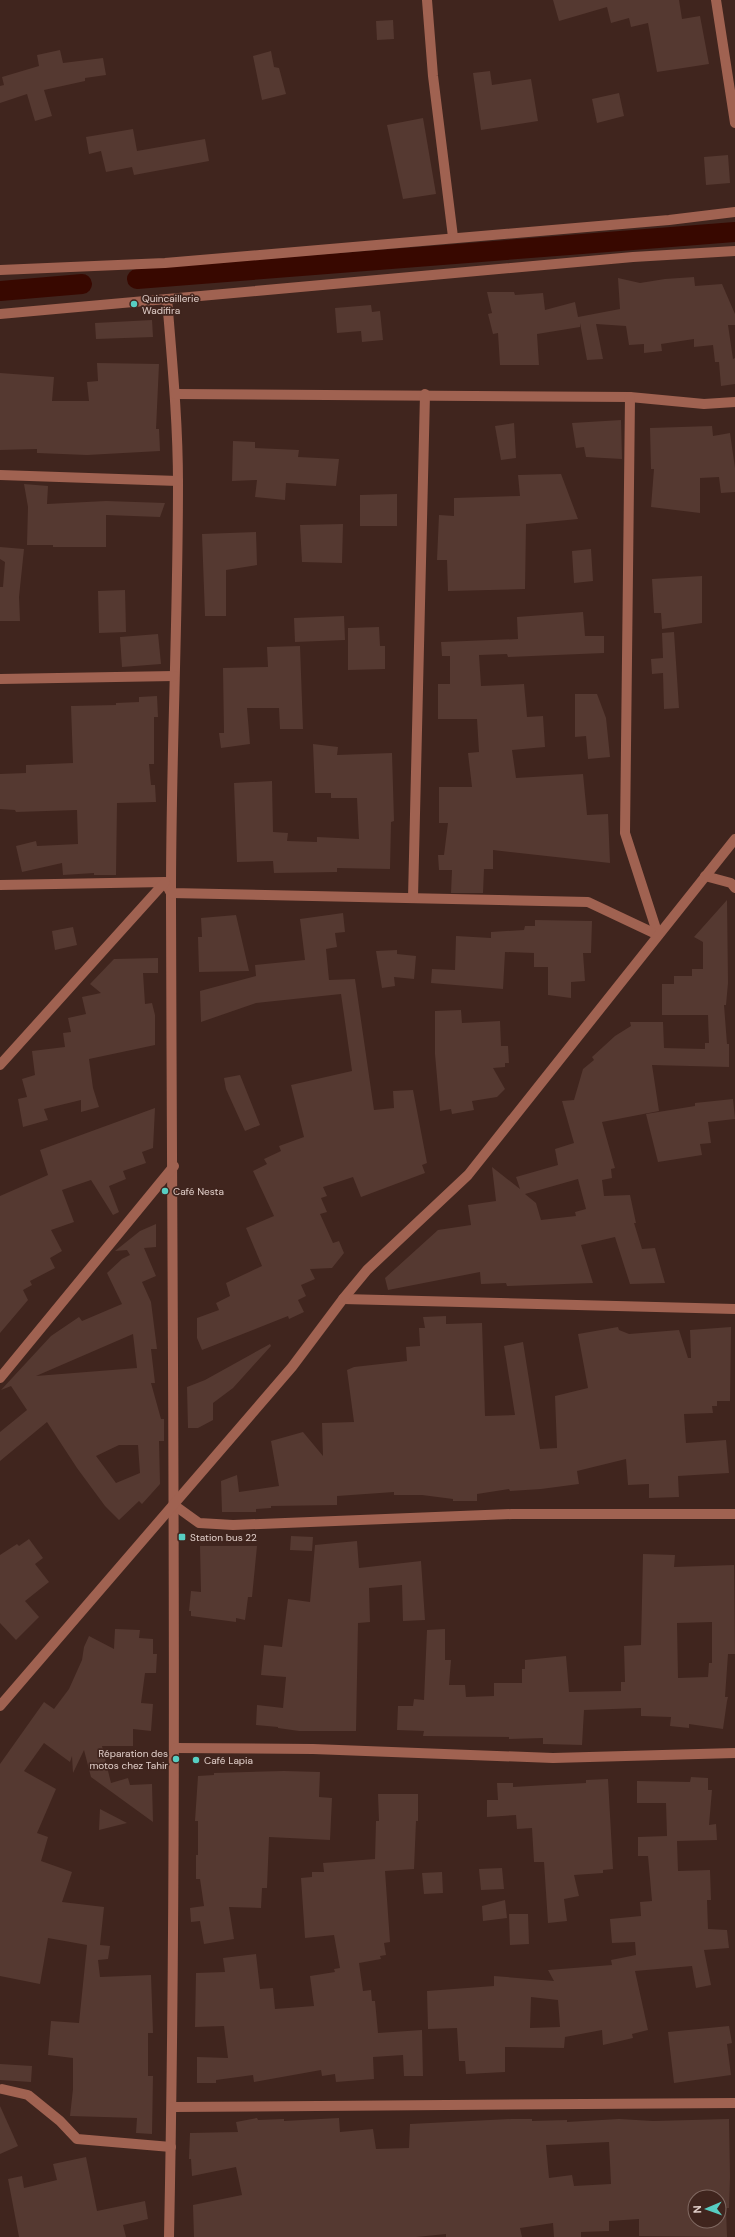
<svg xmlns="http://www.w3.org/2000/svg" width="735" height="2237" font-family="'DM Sans',sans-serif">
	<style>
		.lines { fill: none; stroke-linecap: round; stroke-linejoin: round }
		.canal { stroke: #380800; stroke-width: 20 }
		.building { fill: #553931; fill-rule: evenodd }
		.minor { stroke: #a06251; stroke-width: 10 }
		.poi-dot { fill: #57cec2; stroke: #40251e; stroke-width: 1.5 }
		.labels { text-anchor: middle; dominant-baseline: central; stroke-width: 3.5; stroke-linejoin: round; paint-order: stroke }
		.poi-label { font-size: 10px; fill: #e0cec9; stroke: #40251e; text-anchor: start }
	</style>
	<rect width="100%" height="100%" fill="#40251e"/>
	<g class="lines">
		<g class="canal">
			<polyline points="137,279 735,232"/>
			<polyline points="0,291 82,284"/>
		</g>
	</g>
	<g class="building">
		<polygon points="553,0 679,0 682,19 700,16 709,64 657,72 648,23 631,27 629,18 611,23 607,7 559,21"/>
		<polygon points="393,20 394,39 377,40 376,21"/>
		<polygon points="60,50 63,63 103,58 106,75 85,78 85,81 44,90 52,116 35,121 27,94 0,103 0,86 4,85 2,77 39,66 37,55"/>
		<polygon points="271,51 274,67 279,68 286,94 262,100 253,56"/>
		<polygon points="490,71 492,85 531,79 538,121 481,130 473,73"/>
		<polygon points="619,93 624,116 597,123 592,99"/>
		<polygon points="423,118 436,194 403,199 387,125"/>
		<polygon points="133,129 137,151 205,139 209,161 134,175 132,167 106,172 101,151 89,154 86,137"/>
		<polygon points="728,155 730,183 706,185 704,157"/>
		<polygon points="694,277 695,286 722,284 735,314 735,325 728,325 733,359 735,358 735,384 721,386 719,362 715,362 713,345 694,347 694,339 661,344 662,351 644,353 644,344 629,345 626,326 596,324 603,359 587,360 580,323 580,327 537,334 539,365 500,365 498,333 493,334 488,314 492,313 487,292 514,292 515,295 543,293 545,310 575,302 578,317 620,309 618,278 640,283 665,279"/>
		<polygon points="371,305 372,312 380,311 383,340 362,342 361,331 337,333 335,308"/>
		<polygon points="152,320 153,337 96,339 95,323"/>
		<polygon points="97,363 159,364 156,429 159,429 160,451 87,455 37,453 37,449 0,450 0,373 54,377 52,401 89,401 87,382 98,381"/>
		<polygon points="621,420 622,459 586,457 584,447 576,448 572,423"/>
		<polygon points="514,423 516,458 501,460 495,426"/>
		<polygon points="712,426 713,436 730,433 735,468 735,492 721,493 719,477 700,478 700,513 651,507 654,469 651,469 650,428"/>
		<polygon points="233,441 255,442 255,448 299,450 298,457 339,459 336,486 286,483 285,500 255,497 257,480 232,481"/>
		<polygon points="561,474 578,519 526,524 525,589 448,591 447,560 437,560 439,515 454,516 454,498 520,496 518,475"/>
		<polygon points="24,484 48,486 47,504 106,501 165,503 160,517 106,515 106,547 53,547 53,545 27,545 28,507"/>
		<polygon points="397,494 397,526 360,526 360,495"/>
		<polygon points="343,524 342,563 302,562 300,525"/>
		<polygon points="256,532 257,565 226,570 226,616 205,616 202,534"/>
		<polygon points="0,547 24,549 19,597 20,621 0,621 0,587 3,587 5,562 0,559"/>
		<polygon points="591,549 593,581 574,583 572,551"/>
		<polygon points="702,576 702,623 662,629 661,613 654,613 652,579"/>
		<polygon points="125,590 126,632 99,633 98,591"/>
		<polygon points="583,612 585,636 604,636 604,653 508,657 507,654 479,655 481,686 524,684 527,717 543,716 545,747 512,750 516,778 583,774 587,815 608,814 610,863 493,850 493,869 484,869 483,893 451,893 452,870 439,870 438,855 444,855 448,823 439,823 439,787 472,787 468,753 479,752 477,719 438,719 438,684 450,684 450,656 442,656 441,642 518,639 517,617"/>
		<polygon points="344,616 345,640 295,642 294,618"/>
		<polygon points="379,627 380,646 385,646 385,669 348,670 348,628"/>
		<polygon points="674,632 679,708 664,709 663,673 652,674 651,659 663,658 662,633"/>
		<polygon points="158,634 161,664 122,667 120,637"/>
		<polygon points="300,646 303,729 280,729 279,708 247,708 250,744 221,748 219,733 224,733 223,668 268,667 267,647"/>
		<polygon points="575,694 597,694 606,718 610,757 588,759 586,736 575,737"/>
		<polygon points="157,696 158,717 154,717 154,764 149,764 151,785 155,785 156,802 117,803 116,875 94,875 94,873 63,875 62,863 22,872 16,846 36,841 37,846 78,844 77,810 16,812 15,810 0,809 0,774 26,773 26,765 73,763 71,706 116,705 116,703 139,702 139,697"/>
		<polygon points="313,744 338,747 337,755 392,753 394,821 391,822 390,869 337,868 337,872 274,873 273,861 237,862 234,783 272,781 273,832 288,833 287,841 317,842 317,837 359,839 357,798 331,798 331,793 315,793"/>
		<path d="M727 900 728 983 726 1005H724L727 1044H729V1067L652 1065 659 1111 602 1122 615 1168 611 1169 612 1178 602 1180 604 1196 630 1195 636 1223H634L642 1249 655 1248 665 1283 630 1284 615 1237 581 1245 593 1283 507 1286 506 1283 481 1284 480 1272 388 1290 385 1278 438 1230 471 1225 468 1205 496 1201 492 1167 520 1189 516 1177 558 1165 555 1149 574 1143 562 1101 574 1100 583 1069 594 1060 592 1057 615 1036 631 1026 630 1022H663L664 1048 705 1049V1043H709L708 1015H662V984H674V976H692V969H703V942L694 937ZM578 1179 586 1209 575 1212 576 1216 541 1220 536 1203 525 1194Z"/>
		<polygon points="343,913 345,932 335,933 337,947 326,949 329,980 355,979 374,1110 394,1108 393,1091 413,1090 427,1163 422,1165 425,1173 361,1197 353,1177 323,1187 327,1196 321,1198 327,1212 320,1214 333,1243 339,1241 344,1253 332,1268 310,1269 315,1279 301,1285 306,1296 298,1300 304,1312 289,1319 288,1316 202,1350 197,1338 197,1318 219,1310 216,1303 230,1296 226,1283 262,1266 246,1228 274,1216 253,1171 267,1164 264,1159 281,1151 279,1146 304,1137 291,1085 352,1071 341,994 256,1003 201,1022 200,991 256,976 255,965 305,960 300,919"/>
		<polygon points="236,915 249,971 199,972 198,937 202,937 201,918"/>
		<polygon points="535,920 592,921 591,953 583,953 585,981 571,982 571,998 548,995 548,967 534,967 534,953 505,952 503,989 431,983 432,969 455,970 456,936 491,938 491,932 524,930 525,926 535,926"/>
		<polygon points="73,927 77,945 55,950 52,931"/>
		<polygon points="397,950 397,954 416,956 414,979 394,977 395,986 382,988 376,951"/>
		<polygon points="158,958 158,973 143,973 145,1004 152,1003 155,1015 155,1045 89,1059 93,1088 99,1107 81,1112 81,1100 44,1109 48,1120 23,1127 18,1099 27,1097 22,1079 35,1075 32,1051 65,1047 63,1033 71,1032 68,1018 86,1014 82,997 101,993 90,984 114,959"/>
		<polygon points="461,1010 462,1023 500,1021 501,1046 508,1046 509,1063 505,1063 505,1067 493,1068 505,1089 497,1097 472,1101 474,1110 452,1114 451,1109 440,1111 435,1054 435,1011"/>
		<polygon points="240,1075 260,1125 245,1131 226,1089 224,1078"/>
		<polygon points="733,1099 735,1119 708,1122 711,1143 700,1144 702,1155 658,1162 646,1114 695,1106 695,1103"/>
		<polygon points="155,1108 153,1148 142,1152 146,1163 123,1171 126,1179 109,1186 119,1212 113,1215 91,1180 62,1190 74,1222 51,1230 62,1251 50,1258 55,1268 30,1281 32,1285 23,1290 28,1300 0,1333 0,1196 48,1175 40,1150"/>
		<path d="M156 1224V1247L144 1248 156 1276 142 1282 151 1302 157 1349H151L155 1383H151L161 1419H164V1441H159L160 1484 142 1504 139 1501 119 1520 105 1506 77 1468 47 1422 0 1461V1432L27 1410 11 1386 1 1390 51 1336 79 1317 82 1321 122 1304 107 1273 122 1259 130 1255 127 1250 115 1251 140 1231ZM133 1334 137 1368 36 1376ZM119 1445H138L140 1473 116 1483 96 1456Z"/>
		<polygon points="446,1316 446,1324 482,1323 485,1416 515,1415 504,1346 523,1342 540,1449 557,1448 555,1396 588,1388 578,1334 618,1327 619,1330 629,1334 679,1330 688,1358 691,1358 690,1330 731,1327 730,1401 717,1401 717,1406 712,1406 713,1413 684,1414 686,1443 726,1440 729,1473 678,1476 679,1497 649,1498 649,1484 628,1485 626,1459 577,1471 579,1484 541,1489 510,1491 509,1489 477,1494 477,1501 453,1501 453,1499 422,1495 394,1495 394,1492 337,1496 337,1505 271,1506 271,1508 256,1509 256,1512 222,1512 221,1481 237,1475 239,1492 279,1486 271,1441 303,1432 323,1456 322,1423 354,1422 347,1370 354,1367 407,1361 406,1347 420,1346 419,1328 425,1328 423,1317"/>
		<polygon points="270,1344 271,1346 233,1388 213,1403 213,1420 198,1428 188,1428 187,1387 205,1380"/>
		<polygon points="291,1536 313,1537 312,1551 290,1550"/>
		<polygon points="29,1539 43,1558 35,1564 49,1582 25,1601 39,1617 16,1640 0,1623 0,1555 17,1544 19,1546"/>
		<polygon points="357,1541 359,1568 421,1561 425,1620 403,1621 402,1585 369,1588 370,1622 358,1623 356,1731 299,1731 278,1728 278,1727 256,1725 257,1705 283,1708 286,1677 261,1675 264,1645 282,1647 288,1599 310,1602 315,1545"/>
		<polygon points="200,1546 257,1546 252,1597 248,1597 245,1620 236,1618 236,1622 191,1616 191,1611 189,1611 191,1591 201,1592"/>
		<path d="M643 1554 675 1555 674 1567 734 1565 735 1654H728L725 1697H728L727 1701 723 1729 689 1724V1728L670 1726 671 1717 641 1716V1708L584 1710 582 1745 543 1744V1738L509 1739V1737L423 1736 424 1731 397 1730 398 1706H413L414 1699 424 1700 427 1630 445 1629V1660H451L449 1685H465L466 1697 494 1696V1683H522V1669H525V1660L566 1656 569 1692 621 1691V1682H625L624 1646 641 1645ZM712 1622V1663H709L708 1677 678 1678 677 1623Z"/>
		<polygon points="115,1629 140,1630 139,1638 153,1639 153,1654 157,1654 156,1673 145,1673 141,1703 153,1704 151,1731 133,1729 133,1746 102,1746 111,1783 128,1778 130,1785 152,1784 153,1822 91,1777 84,1750 73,1773 72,1756 70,1762 44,1743 24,1771 56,1789 37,1833 48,1837 41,1861 72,1872 62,1902 104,1907 100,1945 110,1946 108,1959 98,1960 100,1977 151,1975 153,2033 148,2033 148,2076 153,2076 152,2134 136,2133 137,2118 70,2116 73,2089 73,2058 48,2055 51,2021 79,2023 87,1945 48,1938 40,1984 0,1976 0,1764 44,1702 54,1709 69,1689 82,1660 84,1647 89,1636 114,1649"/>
		<polygon points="284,1771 320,1772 319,1797 332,1798 330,1840 269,1837 267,1888 262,1888 261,1908 229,1907 234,1939 204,1944 200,1921 191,1922 190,1908 204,1906 200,1879 196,1879 196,1855 198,1855 198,1821 195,1821 198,1776 214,1775 214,1773"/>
		<path d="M691 1777 708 1778V1790H712L709 1825 716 1824 717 1840 677 1841 678 1871 710 1870 711 1900H707L708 1929 727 1930 729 1948 704 1950 711 1985 696 1988 692 1966 635 1971 648 2030 632 2034 633 2038 603 2045 602 2030 565 2037 564 2048 505 2047V2072L466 2074 465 2061H459L457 2028 428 2029 427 1991 494 1986V1976L554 1981 548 1970 612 1965 611 1960 636 1955 635 1942 612 1943 610 1919 641 1916 640 1902 652 1901 648 1856H638V1837L667 1836 666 1803H637V1781L690 1782ZM531 1997 558 2000 560 2027 530 2028Z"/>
		<polygon points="608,1779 613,1869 603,1870 603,1873 574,1875 579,1896 564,1899 567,1921 548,1923 544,1862 534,1862 532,1828 517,1829 516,1815 487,1817 487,1800 498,1800 497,1783 513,1783 513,1787 547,1785 586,1783 586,1780"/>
		<polygon points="378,1794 418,1794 418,1821 416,1821 414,1869 385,1871 390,1942 384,1943 386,1955 380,1956 381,1959 359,1963 363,1991 371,1990 372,2001 375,2001 378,2033 422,2030 423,2076 404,2076 403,2055 373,2057 374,2079 336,2082 335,2074 322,2076 321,2070 254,2082 253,2075 216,2080 216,2083 197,2083 197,2057 228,2058 224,2026 195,2027 196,1973 225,1972 223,1958 256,1954 260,1989 273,1988 275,2009 314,2006 310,1976 335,1972 334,1969 340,1968 334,1935 305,1938 301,1878 312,1877 312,1872 324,1872 323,1863 375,1859 376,1821 379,1821"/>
		<polygon points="100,1809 127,1823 99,1830"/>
		<polygon points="502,1868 504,1889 481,1890 479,1869"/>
		<polygon points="442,1872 443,1893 424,1894 422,1873"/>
		<polygon points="505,1900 507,1918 483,1921 482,1906"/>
		<polygon points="509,1914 528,1914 529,1944 510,1945"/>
		<polygon points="729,2026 732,2043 727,2044 731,2075 674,2083 668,2032"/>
		<polygon points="0,2064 32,2066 31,2082 0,2080"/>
		<polygon points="0,2106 18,2146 0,2154"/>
		<path d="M257 2118 258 2120 284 2119V2121L339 2118 340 2132 373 2129 376 2149 409 2148 410 2124 512 2119H532V2121L567 2120V2122L619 2119 653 2121 729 2119 730 2177 729 2208H726L727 2237 639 2236V2219L609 2221V2231L581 2232V2237H554L553 2223 520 2228 522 2237H446V2234L416 2237H194L193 2205 242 2195 236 2167 192 2176 191 2159H189L190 2133 238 2132 236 2122ZM609 2142 611 2184 574 2186 572 2175 549 2178 546 2145ZM695 2197H719V2221H695Z"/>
		<polygon points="86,2157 97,2211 145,2201 148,2219 123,2225 126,2237 19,2237 8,2179 22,2176 24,2188 57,2180 53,2164"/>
	</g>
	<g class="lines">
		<g class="minor">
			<polyline points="427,0 433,76 453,237"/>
			<polyline points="716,0 735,123"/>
			<polyline points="0,270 165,263 669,220 735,212"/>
			<path d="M167 299C172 360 178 422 178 484 178 620 171 756 171 893 172 1341 178 1789 169 2237"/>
			<polyline points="0,314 633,257 735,251"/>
			<polyline points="175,394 630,397 704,404 735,402"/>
			<polyline points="630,397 625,833 658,935"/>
			<polyline points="0,475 178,481"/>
			<polyline points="0,679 174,676"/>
			<polyline points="705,876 731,883 735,888"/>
			<polyline points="0,885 165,882 171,893 588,902 658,935"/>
			<polyline points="413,898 425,394"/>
			<polyline points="0,1065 165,882"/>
			<polyline points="343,1299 735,1309"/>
			<polyline points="0,1378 174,1166"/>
			<polyline points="174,1505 199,1523 233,1525 512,1514 735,1514"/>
			<polyline points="0,1706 292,1367 343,1299 367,1270 468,1175 735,839"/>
			<polyline points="175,1748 313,1749 553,1758 735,1753"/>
			<polyline points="2,2089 28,2095 60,2121 77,2139 171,2147"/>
			<polyline points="173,2107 735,2103"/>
		</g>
	</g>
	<g class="poi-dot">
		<circle cx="134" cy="304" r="4"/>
		<circle cx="165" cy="1191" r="4"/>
		<rect x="178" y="1533" width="8" height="8" rx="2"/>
		<circle cx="176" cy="1759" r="4"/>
		<circle cx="196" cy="1760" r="4"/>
	</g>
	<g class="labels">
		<g class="poi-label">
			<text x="142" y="298">Quincaillerie<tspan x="142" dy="12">Wadifira</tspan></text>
			<text x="173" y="1191">Café Nesta</text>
			<text x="190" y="1537">Station bus 22</text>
			<text x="168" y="1753" text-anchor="end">Réparation des<tspan x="168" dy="12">motos chez Tahir</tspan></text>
			<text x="204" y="1760">Café Lapia</text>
		</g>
	</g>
	<g transform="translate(707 2209) rotate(268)"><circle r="19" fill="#40251e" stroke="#806962"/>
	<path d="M0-3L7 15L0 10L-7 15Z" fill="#57cec2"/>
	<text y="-6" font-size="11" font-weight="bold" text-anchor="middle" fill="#e0cec9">N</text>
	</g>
</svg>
